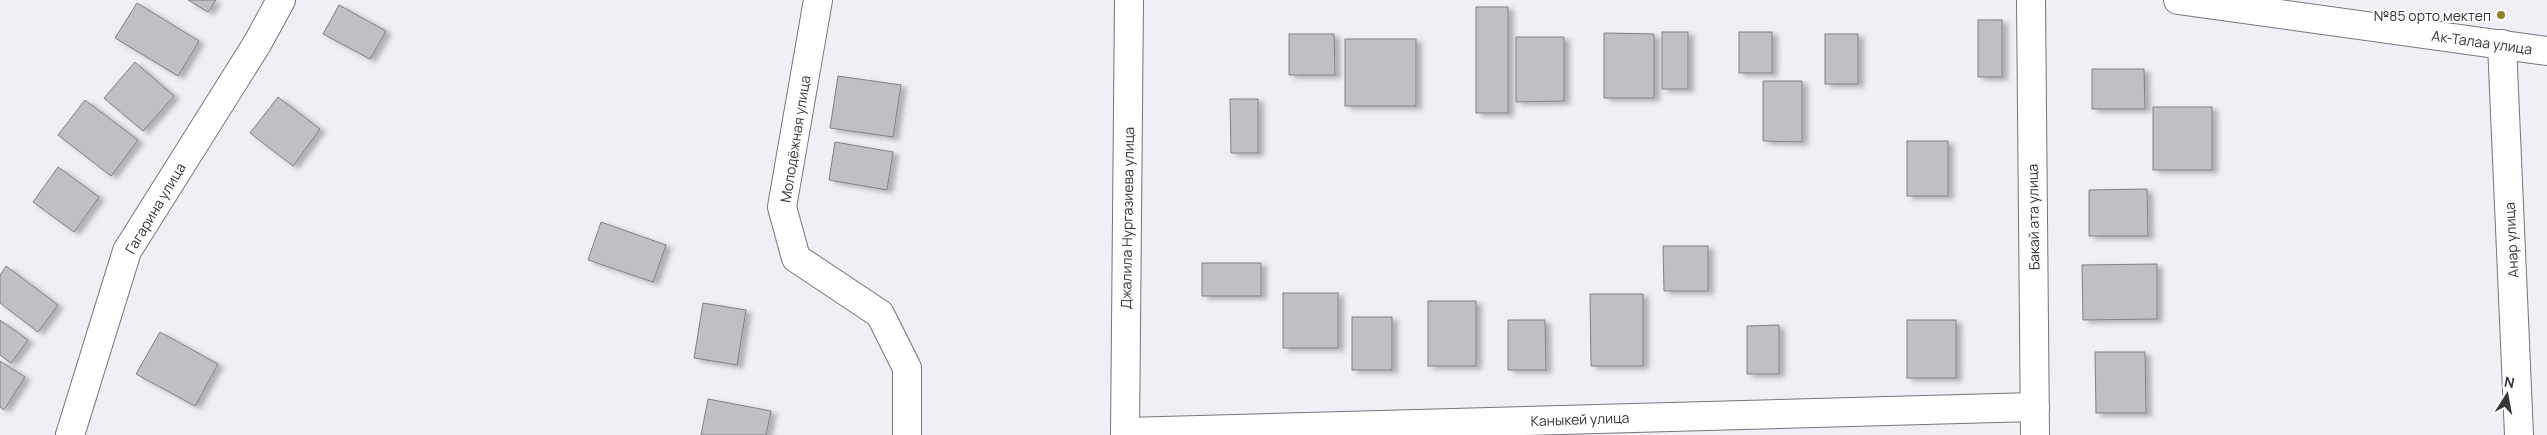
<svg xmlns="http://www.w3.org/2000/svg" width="2547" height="435" font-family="Manrope,sans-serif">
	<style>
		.building { fill: #bfbfc5; stroke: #818086; filter: url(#shadow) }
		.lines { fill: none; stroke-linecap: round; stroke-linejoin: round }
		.street-casing { stroke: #76757b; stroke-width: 30 }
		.secondary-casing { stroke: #76757b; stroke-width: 30 }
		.street { stroke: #fff; stroke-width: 28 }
		.secondary { stroke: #fff; stroke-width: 28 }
		.poi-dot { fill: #937f26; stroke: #fdfdfe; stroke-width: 2 }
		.labels { text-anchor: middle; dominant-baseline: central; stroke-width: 4; stroke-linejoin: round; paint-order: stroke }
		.poi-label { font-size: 14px; fill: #363638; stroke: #fdfdfe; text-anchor: end }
		.street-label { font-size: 14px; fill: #363638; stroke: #fdfdfe }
	</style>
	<defs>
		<filter id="shadow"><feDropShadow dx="5.5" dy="3" stdDeviation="2.5" flood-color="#0004"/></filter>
	</defs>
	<rect width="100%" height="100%" fill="#f0eff5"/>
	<g class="building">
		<polygon points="188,0 216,0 208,12"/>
		<polygon points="137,3 199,41 178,76 115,38"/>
		<polygon points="339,5 386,31 370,59 323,34"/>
		<rect x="1476" y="7" width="32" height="106"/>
		<rect x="1978" y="20" width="24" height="57"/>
		<rect x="1662" y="32" width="26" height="57"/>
		<rect x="1739" y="32" width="33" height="41"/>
		<polygon points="1604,33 1654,34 1654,98 1604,98"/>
		<polygon points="1289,34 1334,34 1335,75 1289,75"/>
		<rect x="1825" y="34" width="33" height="50"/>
		<polygon points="1516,37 1564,37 1564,101 1516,102"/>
		<rect x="1345" y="39" width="71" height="67"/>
		<polygon points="135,62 174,96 143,131 104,98"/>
		<polygon points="2092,69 2144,69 2145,109 2092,109"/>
		<polygon points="838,76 901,85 893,137 830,128"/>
		<polygon points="1763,81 1802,81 1802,142 1763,141"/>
		<polygon points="278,97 320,129 293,166 250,133"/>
		<polygon points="1230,99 1258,99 1258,153 1231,153"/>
		<polygon points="85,100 138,140 111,176 58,135"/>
		<rect x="2153" y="107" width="59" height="63"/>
		<rect x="1907" y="141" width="41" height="55"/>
		<polygon points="835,142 893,152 887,190 829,180"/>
		<polygon points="58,167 99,197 74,232 33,202"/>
		<polygon points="2147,189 2148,236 2089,236 2089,190"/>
		<polygon points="601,222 666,245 653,282 588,260"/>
		<polygon points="1663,246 1708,246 1708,291 1664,291"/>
		<rect x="1202" y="263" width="59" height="33"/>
		<polygon points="2157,264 2157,319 2083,320 2082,265"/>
		<polygon points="6,266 58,305 38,332 0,303 0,275"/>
		<rect x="1283" y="293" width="55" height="55"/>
		<polygon points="1590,294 1643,294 1643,366 1591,366"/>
		<rect x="1428" y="301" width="48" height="65"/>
		<polygon points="703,303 746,310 737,365 694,358"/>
		<rect x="1352" y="317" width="40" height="53"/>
		<polygon points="0,320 28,340 11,363 0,355"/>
		<polygon points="1508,320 1545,320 1546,370 1508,370"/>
		<rect x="1907" y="320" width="49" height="58"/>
		<polygon points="1779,325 1779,374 1747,374 1747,326"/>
		<polygon points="160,332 218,364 195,406 136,374"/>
		<polygon points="2095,352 2145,352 2146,413 2096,413"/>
		<polygon points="0,361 25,377 4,410 0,407"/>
		<polygon points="708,399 771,411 766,435 701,435"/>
	</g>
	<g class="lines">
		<g class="street-casing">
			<g id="street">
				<polyline points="818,0 782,207 796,258 880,314 907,368 907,435"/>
				<polyline points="2031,0 2035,435"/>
				<polyline points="2178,0 2547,51"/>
				<polyline points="2502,44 2519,435"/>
				<polyline points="1125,432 2035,407"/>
				<polyline points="70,435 127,251 257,44 281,0"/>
			</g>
		</g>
		<g class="secondary-casing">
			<polyline id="secondary" points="1125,435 1129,0"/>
		</g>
		<use href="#street" class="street"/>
		<use href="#secondary" class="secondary"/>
	</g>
	<circle class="poi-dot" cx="2501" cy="15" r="5"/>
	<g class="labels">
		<g class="poi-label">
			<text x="2491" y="15">№85 орто мектеп</text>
		</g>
		<g class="street-label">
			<text transform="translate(2482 42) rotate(8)">Ак-Талаа улица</text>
			<text transform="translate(795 139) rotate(-81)">Молодёжная улица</text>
			<text transform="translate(155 208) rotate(-59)">Гагарина улица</text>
			<text transform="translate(2033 217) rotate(-91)">Бакай ата улица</text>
			<text transform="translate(1127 218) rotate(-89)">Джалила Нургазиева улица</text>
			<text transform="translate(2511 240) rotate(-93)">Анар улица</text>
			<text transform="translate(1580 419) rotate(-2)">Каныкей улица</text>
		</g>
	</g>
	<g transform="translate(2507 395) rotate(11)" stroke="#fdfdfe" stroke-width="4" paint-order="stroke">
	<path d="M0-4L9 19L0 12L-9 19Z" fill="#363638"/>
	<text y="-8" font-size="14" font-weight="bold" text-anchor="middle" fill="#363638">N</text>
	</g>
</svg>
